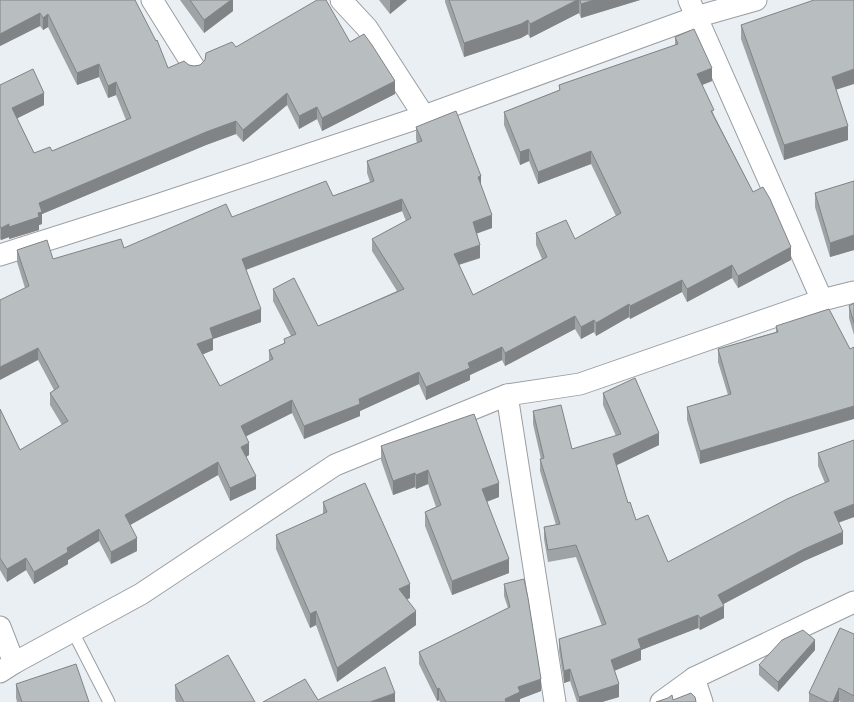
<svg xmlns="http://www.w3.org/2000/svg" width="854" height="702" font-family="'PT Sans',sans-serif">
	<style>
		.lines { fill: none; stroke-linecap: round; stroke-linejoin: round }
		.lane-casing { stroke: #9a9ea2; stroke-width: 13 }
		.street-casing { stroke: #9a9ea2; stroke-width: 23 }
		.lane { stroke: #fff; stroke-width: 11 }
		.street { stroke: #fff; stroke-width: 21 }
		.wall { fill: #9ea3a5; fill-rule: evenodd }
		.shaded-wall { fill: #818486 }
		.building { fill: #b8bdc0; stroke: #818486; fill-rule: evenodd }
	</style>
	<rect width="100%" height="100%" fill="#eaeff3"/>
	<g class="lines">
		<g class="lane-casing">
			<polyline id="lane" points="73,632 109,702"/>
		</g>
		<g class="street-casing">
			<g id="street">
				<polyline points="152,0 194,67"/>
				<polyline points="341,0 367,28 424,116"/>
				<polyline points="689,0 822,300"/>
				<polyline points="0,255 151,207 424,116 696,17 756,0"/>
				<polyline points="507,395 555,702"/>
				<polyline points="0,627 14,663"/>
				<polyline points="0,672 14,663 141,594 335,465 507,395 580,384 822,300 854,292"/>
				<polyline points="694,678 702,702"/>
				<polyline points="661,702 694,678 854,602"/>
			</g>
		</g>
		<use href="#lane" class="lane"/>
		<use href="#street" class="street"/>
	</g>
	<g class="wall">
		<polygon points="0,0 135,0 168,68 189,65 194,66 200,65 236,47 350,42 395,94 322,131 317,119 299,129 287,105 243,142 236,134 206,145 42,214 42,224 39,225 39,230 9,239 9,237 1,240 0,239 0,85 44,105 17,118 34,153 52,151 126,120 116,95 108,98 99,77 77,85 48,27 43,30 40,26 0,46 0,53"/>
		<polygon points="180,0 233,0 233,11 204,33"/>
		<polygon points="379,0 407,0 390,14"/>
		<polygon points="445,0 640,0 581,18 579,13 530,38 528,34 521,38 464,57 445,2"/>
		<polygon points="741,25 836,89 848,140 784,160 741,39"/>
		<path d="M675 37 712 81 702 85 714 115 753 192 791 260 738 288 732 278 687 302 682 292 630 319 629 317 596 336 594 332 581 339 575 329 505 366 502 360 470 375V380L426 400 419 384 360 411V416L304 439 292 413 246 436 249 455 246 457 256 489 230 501 218 475 130 525 137 551 111 564 99 541 68 560V564L34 584 26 570 7 582 0 570V409L20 450 62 425 50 405V393L54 390 38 360 25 288 17 262V250L53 259 124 248 232 217 333 196 370 182 367 173V161L417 143 416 139V127L481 185 492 228 477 233 480 258 459 265 473 295 542 259 536 245V233L575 239 616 216 591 164 538 184 529 161 520 165 504 125V112L559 90V85L675 45ZM402 211 406 221 372 239V251L397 291 318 326 273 289V301L291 336 284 339V344L269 350V361L220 386 202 354 213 350V339L261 322 246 270Z"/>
		<polygon points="854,181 854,250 830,257 815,207 815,193"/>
		<polygon points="854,303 854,335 849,318 849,306"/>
		<polygon points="776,326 850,349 700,464 687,420 687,407 728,395 718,362 718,349 776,332"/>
		<polygon points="603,393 659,445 616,465 628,503 636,520 668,562 825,483 818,466 818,453 854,440 854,517 838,523 843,544 804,561 723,604 724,618 700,630 698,628 641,650 641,660 614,671 619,697 602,702 577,702 570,681 564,683 559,651 559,639 602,626 576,557 548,562 544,539 544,527 556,525 540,471 540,459 541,459 533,424 533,411 572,449 616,436 603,405"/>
		<polygon points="381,446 499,497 487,502 509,573 452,595 425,526 425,512 436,507 428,484 416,489 415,487 393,495 381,460"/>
		<polygon points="323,502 410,598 407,599 416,625 337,682 316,625 310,628 276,549 276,535 323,514"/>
		<polygon points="504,584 541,691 520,699 520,702 440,702 439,700 437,701 419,664 419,652 508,608 504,596"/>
		<polygon points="854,634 854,702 841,702 839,701 839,702 809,702 809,693"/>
		<polygon points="815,650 778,692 759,675 759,665"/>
		<polygon points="16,684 89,702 17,702 16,698"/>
		<polygon points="175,685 255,702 176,702 175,699"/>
	</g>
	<g class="shaded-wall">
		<polygon points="228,0 233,0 233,11 204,33 204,20"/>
		<polygon points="390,0 407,0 390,14"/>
		<polygon points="577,0 579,0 579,13 530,38 530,24"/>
		<polygon points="594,0 640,0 581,18 581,4"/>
		<polygon points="40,13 40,26 0,46 0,53 0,34"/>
		<polygon points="48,14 48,27 43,30 43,18"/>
		<polygon points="528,20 528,34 521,38 464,57 464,43"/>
		<polygon points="99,64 99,77 77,85 77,73"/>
		<polygon points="712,68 712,81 697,87 697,74"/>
		<polygon points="854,69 854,84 832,91 832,77"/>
		<polygon points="395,81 395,94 322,131 322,118"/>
		<polygon points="116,82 116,95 108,98 108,86"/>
		<polygon points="44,93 44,105 12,121 12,108"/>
		<polygon points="287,93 287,105 243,142 243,130"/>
		<polygon points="317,107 317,119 299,129 299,116"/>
		<polygon points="236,121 236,134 206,145 42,214 42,224 39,225 39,230 9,239 9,227 39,203 206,132"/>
		<polygon points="848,126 848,140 784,160 784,145"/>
		<polygon points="529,149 529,161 520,165 520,152"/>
		<polygon points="591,151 591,164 538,184 538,172"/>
		<polygon points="481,176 481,188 478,177"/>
		<polygon points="402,199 402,211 242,271 242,259"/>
		<polygon points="492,215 492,228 473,235 473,222"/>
		<polygon points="9,224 9,237 1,240 1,228"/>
		<polygon points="854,235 854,250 830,257 830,243"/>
		<polygon points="480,245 480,258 454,266 454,254"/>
		<polygon points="791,247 791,260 738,288 738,276"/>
		<polygon points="732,265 732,278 687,302 687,289"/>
		<polygon points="682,280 682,292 630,319 630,306"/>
		<polygon points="629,304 629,317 596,336 596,323"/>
		<polygon points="261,309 261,322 213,339 213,350 197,357 197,344 210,328"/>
		<polygon points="575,316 575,329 505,366 505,353"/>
		<polygon points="594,320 594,332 581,339 581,327"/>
		<polygon points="502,347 502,360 470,375 470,380 426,400 426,387 468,363"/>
		<polygon points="38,348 38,360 0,380 0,367"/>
		<polygon points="419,372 419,384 360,411 360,416 304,439 304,426 359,399"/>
		<polygon points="292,400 292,413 241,439 241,426"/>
		<polygon points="854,406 854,419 700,464 700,451"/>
		<polygon points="659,433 659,445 613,467 613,454"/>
		<polygon points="249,443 249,455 241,460 241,447"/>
		<polygon points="218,462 218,475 125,528 125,515"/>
		<polygon points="428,470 428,484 416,489 416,475"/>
		<polygon points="415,473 415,487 393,495 393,481"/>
		<polygon points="256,476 256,489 230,501 230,488"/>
		<polygon points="499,483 499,497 482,503 482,489"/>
		<polygon points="854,504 854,517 834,524 834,512"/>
		<polygon points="99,529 99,541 68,560 68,564 34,584 34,572 67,548"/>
		<polygon points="843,532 843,544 804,561 718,607 718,595 804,549"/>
		<polygon points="137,538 137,551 111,564 111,552"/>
		<polygon points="26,558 26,570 7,582 7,569"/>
		<polygon points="509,559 509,573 452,595 452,581"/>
		<polygon points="410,584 410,598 399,603 399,589"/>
		<polygon points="724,606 724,618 700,630 700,618"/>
		<polygon points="316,611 316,625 310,628 310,614"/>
		<polygon points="416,611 416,625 337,682 337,668"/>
		<polygon points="698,615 698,628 641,650 641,660 611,672 611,660 638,639"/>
		<polygon points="815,640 815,650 778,692 778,682"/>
		<polygon points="570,669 570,681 564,683 564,671"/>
		<polygon points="541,679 541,691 520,699 520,702 505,702 505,699 518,687"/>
		<polygon points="619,684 619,697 602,702 579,702 579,697"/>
		<polygon points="439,688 439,700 437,701 437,689"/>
		<polygon points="839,688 839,702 833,702"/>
		<polygon points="395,693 395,702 370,702"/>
	</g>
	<g class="building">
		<polygon points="0,0 135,0 156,41 157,40 168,68 184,61 189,65 194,66 200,65 205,60 206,53 232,42 236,47 317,0 326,0 350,42 364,34 372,45 395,81 322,118 317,107 299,116 287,93 243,130 236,121 206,132 39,203 42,212 38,213 39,217 9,227 9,224 1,228 0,226 0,85 33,69 44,93 12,108 34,153 50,147 52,151 131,118 116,82 108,86 99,64 77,73 48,14 43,18 40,13 0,34"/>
		<polygon points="190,0 231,0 204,20"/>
		<polygon points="449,0 577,0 530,24 528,20 521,24 464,43"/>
		<polygon points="580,0 594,0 581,4"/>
		<polygon points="814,0 854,0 854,69 832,77 848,126 784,145 741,25"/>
		<path d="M694 29 712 68 697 74 714 110 711 111 753 192 763 187 770 199 791 247 738 276 732 265 687 289 682 280 630 306 629 304 596 323 594 320 581 327 575 316 505 353 502 347 468 363 470 368 426 387 419 372 359 399 360 404 304 426 292 400 241 426 249 443 241 447 256 476 230 488 218 462 125 515 137 538 111 552 99 529 67 548 68 552 34 572 26 558 7 569 0 558V409L20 450 68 421 50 393 59 387 38 348 0 367V300L29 286 17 250 47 240 53 259 121 239 124 248 226 204 232 217 326 181 333 196 374 181 367 161 422 141 416 127 456 111 481 176 478 177 492 215 473 222 480 245 454 254 473 295 547 257 536 233 566 220 575 239 621 213 591 151 538 172 529 149 520 152 504 112 560 90 559 85 678 44 675 37ZM402 199 411 218 372 239 404 289 318 326 294 278 273 289 296 334 284 339 285 343 269 350 273 359 220 386 197 344 213 338 210 328 261 309 242 259Z"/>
		<polygon points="854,181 854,235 830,243 815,193"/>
		<polygon points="854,303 854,323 849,306"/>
		<polygon points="829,309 850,349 854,347 854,406 700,451 687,407 731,394 718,349 778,332 776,326"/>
		<polygon points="635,378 659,433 613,454 628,503 630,502 636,520 648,515 668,562 787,499 829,481 818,453 854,440 854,504 834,512 843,532 804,549 718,595 724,606 700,618 698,615 638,639 641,648 611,660 619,684 579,697 570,669 564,671 559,639 606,624 576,545 548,550 544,527 560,524 540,459 544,458 533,411 561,405 572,449 621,434 603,393"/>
		<polygon points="474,414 499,483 482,489 509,559 452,581 425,512 441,505 428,470 416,475 415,473 393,481 381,446"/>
		<polygon points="365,483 410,584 399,589 416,611 337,668 316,611 310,614 276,535 327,512 323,502"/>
		<polygon points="524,579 528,598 541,679 518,687 520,692 505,699 506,702 446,702 439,688 437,689 419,652 510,607 504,584"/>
		<polygon points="840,628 854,634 854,696 839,688 833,702 828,702 809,693"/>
		<polygon points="803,630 815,640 778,682 759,665 782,640"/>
		<polygon points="228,655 255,702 184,702 175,685"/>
		<polygon points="76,664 89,702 22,702 16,684"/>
		<polygon points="385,667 395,693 370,702 263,702 305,679 318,700"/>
		<polygon points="691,693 695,697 696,702 656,702 668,698 672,695 673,700"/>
	</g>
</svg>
